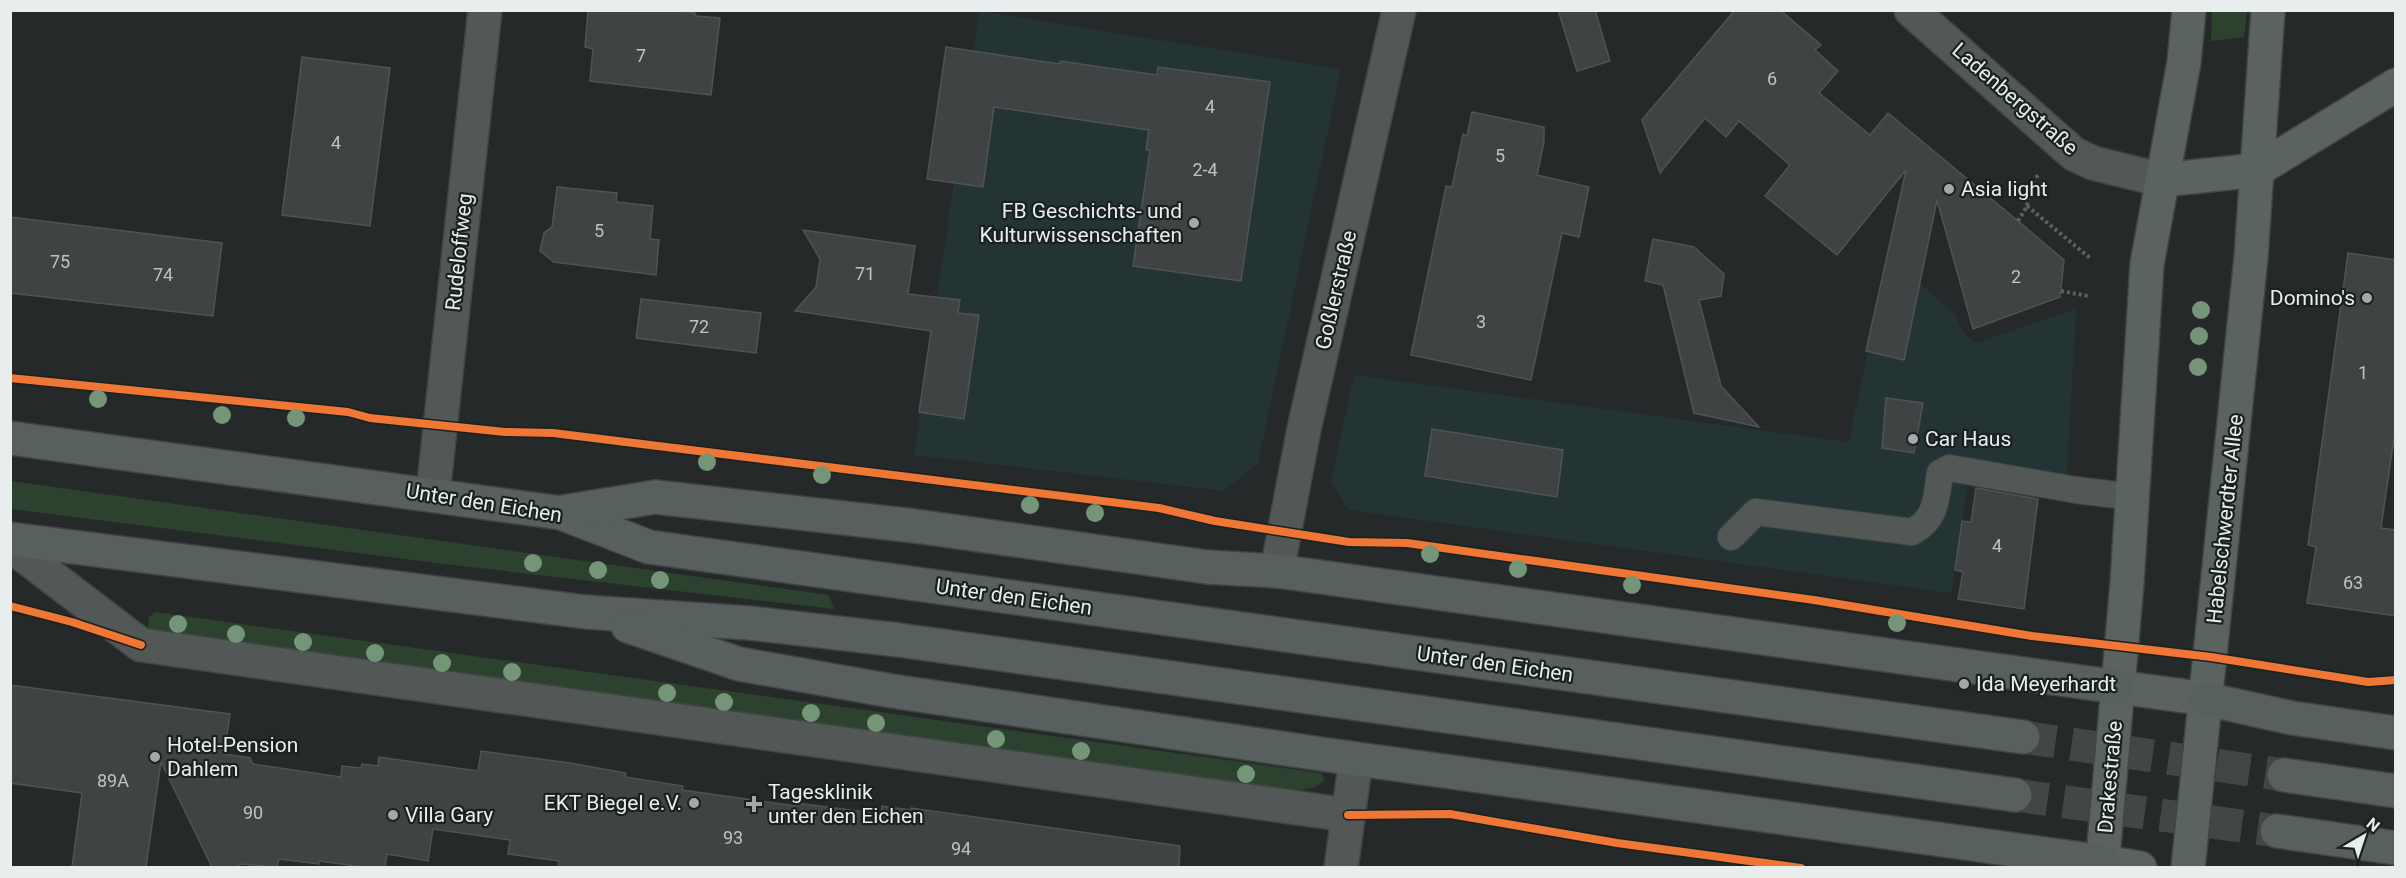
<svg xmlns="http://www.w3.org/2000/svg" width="2406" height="878" font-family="Roboto,sans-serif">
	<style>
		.built { fill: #243333 }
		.green { fill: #2d412f }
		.building { fill: #404344; stroke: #505354; stroke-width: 1.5 }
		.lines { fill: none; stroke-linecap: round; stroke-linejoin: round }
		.primary-tunnel { stroke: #424646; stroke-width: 33; stroke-dasharray: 33 16; stroke-linecap: butt }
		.lane-casing { stroke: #414444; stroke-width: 28 }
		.street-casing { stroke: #414444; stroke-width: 36 }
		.secondary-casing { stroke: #414444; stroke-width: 36 }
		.primary-casing { stroke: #414444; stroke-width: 36 }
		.path { stroke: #5d6261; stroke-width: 4; stroke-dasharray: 3 3; stroke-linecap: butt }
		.lane { stroke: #515856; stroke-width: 26 }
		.street { stroke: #515856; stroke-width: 33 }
		.secondary { stroke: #5a6360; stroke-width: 33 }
		.primary { stroke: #57605f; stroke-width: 33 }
		.cycleway-casing { stroke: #192121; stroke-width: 11 }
		.cycleway { stroke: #f07635; stroke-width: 8 }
		.tree { fill: #749578 }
		.poi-dot { fill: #a4a8a8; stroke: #192121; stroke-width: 2 }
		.labels { text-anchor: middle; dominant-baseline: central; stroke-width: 4.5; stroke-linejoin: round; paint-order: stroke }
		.number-label { font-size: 18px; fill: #bec2c3 }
		.street-label { font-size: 21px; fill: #e8eded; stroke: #192121 }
		.poi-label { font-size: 21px; fill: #e8eded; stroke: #192121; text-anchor: start }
	</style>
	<rect width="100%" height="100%" fill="#252929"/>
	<g class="built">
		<polygon points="979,11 1341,69 1258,463 1224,491 914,455"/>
		<polygon points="1919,282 1955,315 1963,332 1976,343 2076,309 2067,476 1971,462 1951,593 1349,510 1331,481 1354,375 1849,442 1880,290"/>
	</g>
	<g class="green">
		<polygon points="2212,11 2247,11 2244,37 2211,41"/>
		<polygon points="11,481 829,595 834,609 444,564 11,509"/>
		<path d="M155 612 1321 773 1325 779C1319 788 1304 790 1294 790L155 634 148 628 149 617Z"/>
	</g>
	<g class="building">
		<polygon points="672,10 695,13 695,16 720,18 711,95 590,81 593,49 585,47 588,11"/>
		<polygon points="1558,10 1595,10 1610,61 1577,71"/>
		<polygon points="1735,10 1780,10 1821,45 1815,50 1838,71 1819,93 1870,135 1888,113 2018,221 2064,260 2060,297 1973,329 1937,200 1904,360 1866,351 1906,170 1837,255 1765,196 1790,165 1739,121 1726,137 1705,118 1660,173 1642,120"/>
		<polygon points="946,47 1060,64 1060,61 1157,75 1158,67 1270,82 1241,281 1133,266 1150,150 1146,150 1149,130 994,107 983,187 927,179"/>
		<polygon points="302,57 390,68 370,226 282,215"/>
		<polygon points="1472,112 1544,127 1544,142 1537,175 1589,187 1579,237 1562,233 1531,380 1411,355 1446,186 1452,187 1463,134 1467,136"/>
		<polygon points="557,187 617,193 616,202 653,206 650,239 659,240 656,275 554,262 540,251 544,233 552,227"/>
		<polygon points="10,217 222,243 213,316 10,293"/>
		<polygon points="803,230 915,246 908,294 960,300 958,313 979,315 964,419 919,412 931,331 795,311 816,287 820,259"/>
		<polygon points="1653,239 1694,247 1724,274 1721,296 1699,300 1721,386 1759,427 1694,413 1663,285 1645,281"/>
		<polygon points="2348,253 2396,260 2396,424 2381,528 2396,530 2396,616 2307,603 2316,547 2308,545"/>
		<polygon points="641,299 761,313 756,353 636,338"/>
		<polygon points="1886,398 1923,403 1914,453 1882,448"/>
		<polygon points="1432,429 1563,450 1557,497 1425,476"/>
		<polygon points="1976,488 2038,499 2024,609 1958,599 1963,572 1955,570 1962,521 1971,522"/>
		<polygon points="10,685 230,714 224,754 250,758 253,764 341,777 342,766 361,768 362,764 378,766 379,757 478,771 481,751 570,763 626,773 625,777 683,786 682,790 796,806 797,803 881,814 882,806 910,810 911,808 1180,846 1179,867 558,867 559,861 508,854 510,840 433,829 428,861 387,854 385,867 363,867 319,861 319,864 279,859 277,867 240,864 237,867 212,867 161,762 146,867 72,867 82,793 10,783"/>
	</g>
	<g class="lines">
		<g class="primary-tunnel">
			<polyline points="2023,737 2284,775"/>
			<polyline points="2015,795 2277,831"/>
		</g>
		<g class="lane-casing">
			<path id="lane" d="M1731 537 1756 512 1912 532C1937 519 1936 498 1940 473L1949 468 2076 490 2133 497"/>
		</g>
		<g class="street-casing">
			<g id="street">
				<polyline points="1911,10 2074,154 2093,163 2162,180"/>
				<polyline points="433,494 485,10"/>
				<polyline points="10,545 141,645 1348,815"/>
				<polyline points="1277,571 1304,429 1399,10"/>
				<polyline points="1341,868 1356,759"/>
			</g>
		</g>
		<g class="secondary-casing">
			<g id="secondary">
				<polyline points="2162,180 2257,170 2396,85"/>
				<polyline points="2118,687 2206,699"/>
				<polyline points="2103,862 2140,868"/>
				<polyline points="2102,868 2127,583 2147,264 2184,62 2189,10"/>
				<polyline points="2188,868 2251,257 2268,10"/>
			</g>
		</g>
		<g class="primary-casing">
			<g id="primary">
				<polyline points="10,438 561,513 649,547 2023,737"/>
				<polyline points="563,512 655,497 915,526 1207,567 1277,571 2118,687"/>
				<polyline points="10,539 586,612 749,623 899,640 2015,795"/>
				<polyline points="628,626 739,664 892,691 1321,754 2103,862"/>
				<polyline points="2206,699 2292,718 2396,733"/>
				<polyline points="2284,775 2396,791"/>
				<polyline points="2277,831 2396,848"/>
			</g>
		</g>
		<g class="path">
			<polyline points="2027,206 2090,258"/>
			<polyline points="2018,221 2027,206 2030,186 2038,175"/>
			<polyline points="2061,291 2088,296"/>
		</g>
		<use href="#lane" class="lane"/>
		<use href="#street" class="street"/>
		<use href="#secondary" class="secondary"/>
		<use href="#primary" class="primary"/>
		<g class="cycleway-casing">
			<g id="cycleway">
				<polyline points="10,378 348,412 370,418 505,432 553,433 1159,508 1215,521 1349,542 1407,543 1814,600 2032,636 2211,657 2368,682 2396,680"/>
				<polyline points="10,606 72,622 141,645"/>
				<polyline points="1348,815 1450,814 1617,843 1801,868"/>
			</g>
		</g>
		<use href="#cycleway" class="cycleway"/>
	</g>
	<g class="tree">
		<circle cx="2201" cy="310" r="9"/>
		<circle cx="2199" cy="336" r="9"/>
		<circle cx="2198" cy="367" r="9"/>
		<circle cx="98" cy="399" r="9"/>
		<circle cx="222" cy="415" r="9"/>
		<circle cx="296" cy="418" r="9"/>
		<circle cx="707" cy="462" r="9"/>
		<circle cx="822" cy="475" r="9"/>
		<circle cx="1030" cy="505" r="9"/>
		<circle cx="1095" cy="513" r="9"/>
		<circle cx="1430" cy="554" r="9"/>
		<circle cx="533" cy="563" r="9"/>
		<circle cx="1518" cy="569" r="9"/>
		<circle cx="598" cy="570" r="9"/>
		<circle cx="660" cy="580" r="9"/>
		<circle cx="1632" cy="585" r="9"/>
		<circle cx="1897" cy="623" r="9"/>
		<circle cx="178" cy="624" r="9"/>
		<circle cx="236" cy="634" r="9"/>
		<circle cx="303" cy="642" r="9"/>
		<circle cx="375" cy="653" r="9"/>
		<circle cx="442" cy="663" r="9"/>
		<circle cx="512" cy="672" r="9"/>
		<circle cx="667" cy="693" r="9"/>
		<circle cx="724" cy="702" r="9"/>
		<circle cx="811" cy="713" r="9"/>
		<circle cx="876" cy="723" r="9"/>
		<circle cx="996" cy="739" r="9"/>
		<circle cx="1081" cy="751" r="9"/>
		<circle cx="1246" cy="774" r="9"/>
	</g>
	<g class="poi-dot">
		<circle cx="1949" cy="189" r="6"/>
		<circle cx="1194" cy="223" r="6"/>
		<circle cx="2367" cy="298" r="6"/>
		<circle cx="1913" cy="439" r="6"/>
		<circle cx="1964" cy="684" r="6"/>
		<circle cx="155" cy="757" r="6"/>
		<circle cx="694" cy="803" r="6"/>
		<path d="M751 795h6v6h6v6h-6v6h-6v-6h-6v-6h6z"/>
		<circle cx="393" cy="815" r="6"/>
	</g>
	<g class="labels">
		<g class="number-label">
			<text x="641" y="55">7</text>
			<text x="1772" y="78">6</text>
			<text x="1210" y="106">4</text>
			<text x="336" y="142">4</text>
			<text x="1500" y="155">5</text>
			<text x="1205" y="169">2-4</text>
			<text x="599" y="230">5</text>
			<text x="60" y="261">75</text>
			<text x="865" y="273">71</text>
			<text x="163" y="274">74</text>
			<text x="2016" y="276">2</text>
			<text x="1481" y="321">3</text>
			<text x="699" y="326">72</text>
			<text x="2363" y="372">1</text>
			<text x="1997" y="545">4</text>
			<text x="2353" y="582">63</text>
			<text x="113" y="780">89A</text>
			<text x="253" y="812">90</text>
			<text x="733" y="837">93</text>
			<text x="961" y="848">94</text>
		</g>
		<g class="street-label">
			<text transform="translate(2015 99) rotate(41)">Ladenbergstraße</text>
			<text transform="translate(459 252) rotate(-84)">Rudeloffweg</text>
			<text transform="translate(1336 290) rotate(-77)">Goßlerstraße</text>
			<text transform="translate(484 503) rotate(9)">Unter den Eichen</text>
			<text transform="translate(2225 519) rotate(-84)">Habelschwerdter Allee</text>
			<text transform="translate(1014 597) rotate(8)">Unter den Eichen</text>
			<text transform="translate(1495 664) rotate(8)">Unter den Eichen</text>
			<text transform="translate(2110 777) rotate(-85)">Drakestraße</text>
		</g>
		<g class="poi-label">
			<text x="1961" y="189">Asia light</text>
			<text x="1182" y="211" text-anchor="end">FB Geschichts- und<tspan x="1182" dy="24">Kulturwissenschaften</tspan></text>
			<text x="2355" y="298" text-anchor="end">Domino's</text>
			<text x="1925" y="439">Car Haus</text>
			<text x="1976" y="684">Ida Meyerhardt</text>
			<text x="167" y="745">Hotel-Pension<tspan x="167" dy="24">Dahlem</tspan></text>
			<text x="768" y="792">Tagesklinik<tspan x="768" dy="24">unter den Eichen</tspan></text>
			<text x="682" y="803" text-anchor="end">EKT Biegel e.V.</text>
			<text x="405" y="815">Villa Gary</text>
		</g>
	</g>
	<rect width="2406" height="878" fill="none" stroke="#e8eded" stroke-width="24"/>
	<g transform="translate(2364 836) rotate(39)" stroke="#192121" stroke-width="4.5" paint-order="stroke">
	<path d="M0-4.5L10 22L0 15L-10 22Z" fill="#e8eded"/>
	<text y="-9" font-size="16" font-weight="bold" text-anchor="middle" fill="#e8eded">N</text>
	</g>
</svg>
